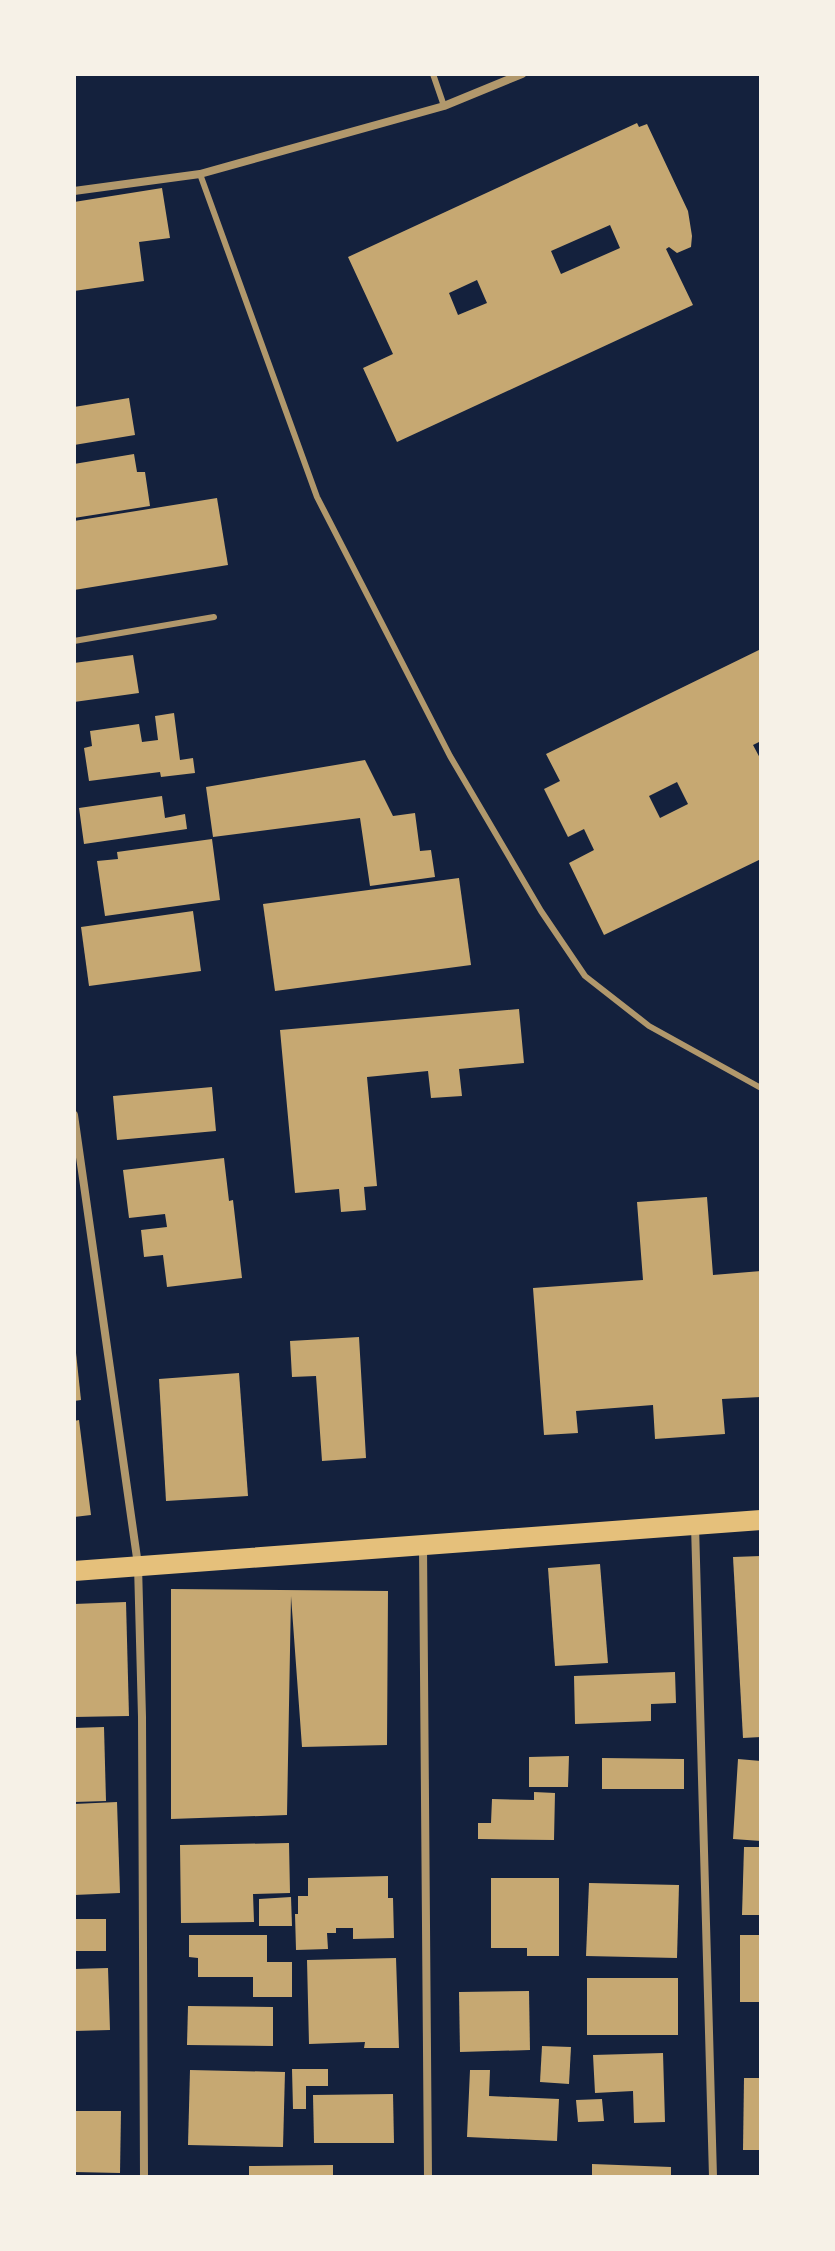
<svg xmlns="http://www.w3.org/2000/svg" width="835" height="2251" font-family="'Space Grotesk',sans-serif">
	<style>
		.building { fill: #c6a872; fill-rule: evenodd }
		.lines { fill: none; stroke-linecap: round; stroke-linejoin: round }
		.service { stroke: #b1986c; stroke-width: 6 }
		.minor { stroke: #b1986c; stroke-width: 8 }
		.primary { stroke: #e5c07b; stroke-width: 20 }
	</style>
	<rect width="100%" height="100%" fill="#14213d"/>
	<g class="building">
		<path d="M637 123 639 127 647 124 688 211 692 236 691 247 677 253 669 247 666 249 693 305 397 442 363 368 393 354 348 257ZM610 225 620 248 561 274 551 251ZM477 280 487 303 458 315 449 293Z"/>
		<polygon points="162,188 170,238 139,242 144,281 74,291 74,202"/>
		<polygon points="129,398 135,435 74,445 74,407"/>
		<polygon points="134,454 137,472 145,472 150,506 74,518 74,464"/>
		<polygon points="217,498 228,565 74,590 74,521"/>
		<path d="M761 649V741L753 745 761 760V859L604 935 569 863 594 850 584 829 568 837 544 789 560 781 546 754ZM677 782 688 804 660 818 649 796Z"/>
		<polygon points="133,655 139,693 74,702 74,663"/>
		<polygon points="174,713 180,760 193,758 195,773 161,777 160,772 89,781 84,748 92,746 90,731 139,724 142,742 158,740 155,716"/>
		<polygon points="365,760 393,816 415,813 420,851 431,850 435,877 370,886 360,818 213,837 206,787"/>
		<polygon points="162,796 165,818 185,814 187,829 84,844 79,808"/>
		<polygon points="212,839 220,900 105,916 97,861 118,859 117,852"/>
		<polygon points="459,878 471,965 275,991 263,904"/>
		<polygon points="193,911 201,971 89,986 81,927"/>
		<polygon points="519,1009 524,1063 459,1069 462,1096 431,1098 428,1071 367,1077 377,1186 364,1187 366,1210 341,1212 339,1189 295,1193 280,1030"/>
		<polygon points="212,1087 216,1131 117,1140 113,1096"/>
		<polygon points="224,1158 229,1201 233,1200 242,1278 167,1287 163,1255 144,1257 141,1230 167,1227 165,1214 129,1218 123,1170"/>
		<polygon points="707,1197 713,1275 761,1271 761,1397 722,1399 725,1434 655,1439 653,1405 576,1411 578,1433 544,1435 533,1288 643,1280 637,1202"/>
		<polygon points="359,1337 366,1458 322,1461 316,1376 292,1377 290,1341"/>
		<polygon points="74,1353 76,1353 81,1400 74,1401"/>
		<polygon points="239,1373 248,1496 166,1501 159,1379"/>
		<polygon points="79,1420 91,1515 74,1517 74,1421"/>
		<polygon points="761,1556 761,1737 743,1738 733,1557"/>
		<polygon points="600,1564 608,1663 555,1666 548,1568"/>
		<polygon points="171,1589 388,1591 387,1745 302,1747 291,1596 287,1815 171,1819"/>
		<polygon points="126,1602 129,1716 74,1717 74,1604"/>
		<polygon points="675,1672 676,1703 651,1704 651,1721 575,1724 574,1676"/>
		<polygon points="104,1727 106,1801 74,1802 74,1728"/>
		<polygon points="569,1756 568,1787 529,1787 529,1757"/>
		<polygon points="602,1758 684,1759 684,1789 602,1789"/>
		<polygon points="738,1759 761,1761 761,1841 733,1839"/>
		<polygon points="534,1792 555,1793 554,1840 478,1839 478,1823 491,1823 492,1799 534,1800"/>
		<polygon points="117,1802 120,1893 74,1895 74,1804"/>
		<polygon points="289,1843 290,1893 253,1894 254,1922 181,1923 180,1845"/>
		<polygon points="744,1847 761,1847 761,1915 742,1915"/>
		<polygon points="388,1876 388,1898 393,1898 394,1938 353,1939 353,1928 336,1928 336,1933 327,1933 328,1949 296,1950 295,1914 298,1914 298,1896 308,1896 308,1878"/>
		<polygon points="491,1878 559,1878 559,1956 527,1956 527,1948 491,1948"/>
		<polygon points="589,1883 679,1885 677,1958 586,1956"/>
		<polygon points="291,1897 292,1926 259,1926 259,1899"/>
		<rect x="74" y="1919" width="32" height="32"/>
		<polygon points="189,1935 267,1935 267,1962 292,1962 292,1997 253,1997 253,1977 198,1977 198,1958 189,1957"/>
		<rect x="740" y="1935" width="21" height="67"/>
		<polygon points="396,1958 399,2048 364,2048 365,2042 309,2044 307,1960"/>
		<polygon points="108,1968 110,2030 74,2031 74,1969"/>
		<rect x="587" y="1978" width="91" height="57"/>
		<polygon points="529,1991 530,2050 460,2052 459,1992"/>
		<polygon points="188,2006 273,2007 273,2046 187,2045"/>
		<polygon points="542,2046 571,2047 569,2084 540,2082"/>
		<polygon points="663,2053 665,2122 634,2123 633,2091 595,2093 593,2055"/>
		<polygon points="292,2069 328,2069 328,2086 306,2086 306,2109 293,2109"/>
		<polygon points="190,2070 285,2072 283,2147 188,2145"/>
		<polygon points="470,2070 490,2070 489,2096 559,2099 557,2141 467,2137"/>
		<polygon points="744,2078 761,2078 761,2150 743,2150"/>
		<polygon points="393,2094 394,2143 314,2143 313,2095"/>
		<polygon points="602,2099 604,2121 578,2122 576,2100"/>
		<polygon points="74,2111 121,2111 120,2173 74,2172"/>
		<polygon points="592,2164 671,2167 671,2177 592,2177"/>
		<polygon points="333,2165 333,2177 249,2177 249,2166"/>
	</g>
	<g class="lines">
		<g class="service">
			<polyline points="433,74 444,106"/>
			<polyline points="200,174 317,497 450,756 541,911 585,976 649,1026 761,1088"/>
			<polyline points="74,641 214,617"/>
		</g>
		<g class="minor">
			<polyline points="74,191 200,174 444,106 522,74"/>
			<polyline points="74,1115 138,1565 142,1717 144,2177"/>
			<polyline points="695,1525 713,2177"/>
			<polyline points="423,1546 428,2177"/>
		</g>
		<polyline class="primary" points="74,1571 761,1520"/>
	</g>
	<rect width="835" height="2251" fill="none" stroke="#f6f1e7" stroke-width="152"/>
</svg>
